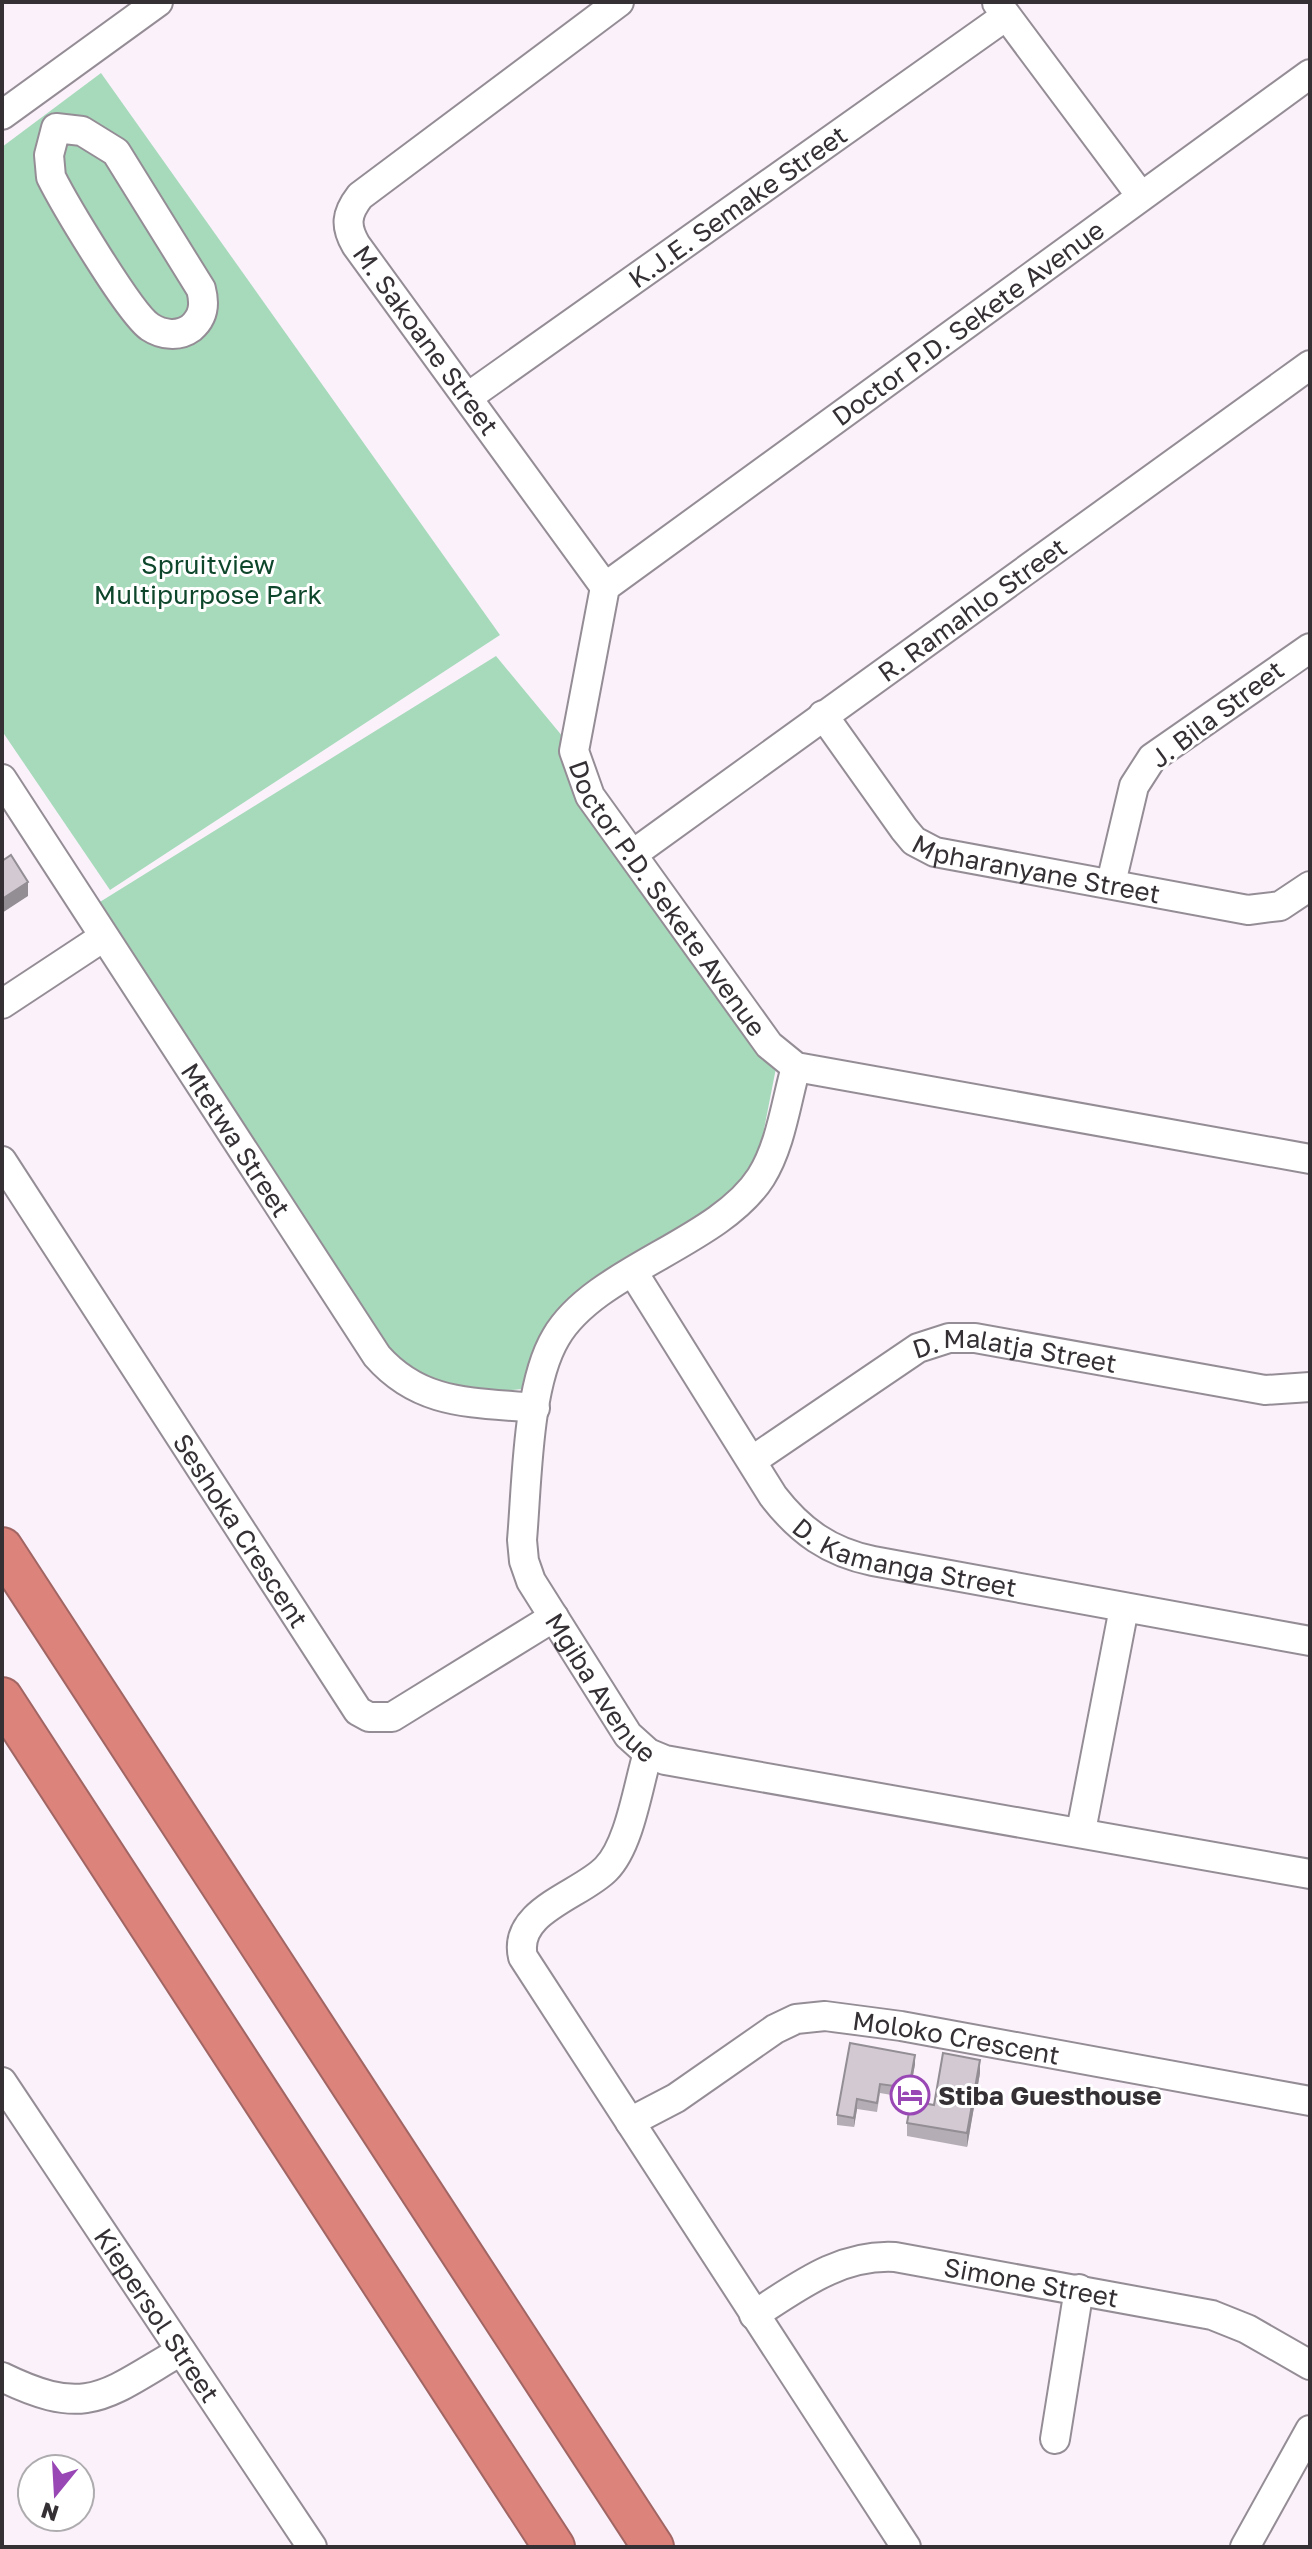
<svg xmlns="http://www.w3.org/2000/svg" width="1312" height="2549" font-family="'Golos Text',sans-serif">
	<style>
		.green { fill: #a7dabb }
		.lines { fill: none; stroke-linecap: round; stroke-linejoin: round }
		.minor-casing { stroke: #958d96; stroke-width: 32 }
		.highway-casing { stroke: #a16663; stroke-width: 44 }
		.minor { stroke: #fff; stroke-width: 28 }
		.highway { stroke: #dc837c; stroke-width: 40 }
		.wall { fill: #b5adb5 }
		.shaded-wall { fill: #938d94 }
		.building { fill: #d2c9d3; stroke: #938d94; stroke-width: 2 }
		.labels { text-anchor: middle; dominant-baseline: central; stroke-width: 6; stroke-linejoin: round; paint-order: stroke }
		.street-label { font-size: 26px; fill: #343034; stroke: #fff }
		.park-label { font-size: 26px; fill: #0d462b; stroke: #fff }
		.poi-label { font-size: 26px; font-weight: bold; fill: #343034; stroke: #fff; text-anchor: start }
	</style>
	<rect width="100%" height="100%" fill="#faf1fb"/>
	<g class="green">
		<polygon points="101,73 500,635 110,890 2,731 2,147"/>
		<path d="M496 656 563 737 564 767 591 814 776 1068 758 1160 743 1186 554 1313 537 1344 522 1389C478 1394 431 1387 395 1362L95 905Z"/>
	</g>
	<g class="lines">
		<g class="minor-casing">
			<g id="minor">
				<polyline points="997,3 1141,196"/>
				<path id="s1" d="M1310 74 605 587 574 751 590 796 769 1045 796 1067 1310 1159"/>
				<polyline points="2,115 158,2"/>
				<path d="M56 128 82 131 116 152 201 289C205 304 204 317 191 328 179 337 162 335 150 327 130 314 64 203 51 177L49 155Z"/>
				<path id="s2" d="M468 397 1006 16"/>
				<path d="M605 587 356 245C345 226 346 214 360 196L619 2"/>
				<path id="s3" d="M823 715 904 829 914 841 935 852 1248 910 1280 906 1310 886"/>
				<path id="s4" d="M2 779 377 1356C421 1406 473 1402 535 1408"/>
				<path id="s5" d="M633 854 1310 365"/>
				<polyline points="1111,883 1134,786 1152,758 1310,648"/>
				<polyline points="2,1004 102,938"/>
				<path id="s6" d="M796 1067C786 1102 781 1145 761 1177 719 1243 595 1270 556 1337 527 1385 527 1483 522 1540L524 1561 531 1581 628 1735 648 1753 665 1760 1310 1874"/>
				<path id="s7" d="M2 1161 358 1711 369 1717H392L554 1617"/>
				<path id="s8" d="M633 1272 773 1496C800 1531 829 1552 873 1561L1310 1641"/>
				<path id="s9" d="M753 1460 918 1348 949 1338H975L1265 1390 1310 1387"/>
				<path d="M648 1753C638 1785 630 1845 606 1869 581 1895 512 1911 523 1957L906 2547"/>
				<polyline points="1081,1831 1124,1608"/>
				<path id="s10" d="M2 2082 312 2547"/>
				<path id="s11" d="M630 2122 676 2098 775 2029 796 2019 825 2016 901 2026 1310 2101"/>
				<path id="s12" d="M754 2315C799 2286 840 2254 895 2257L1212 2315 1247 2329 1310 2365"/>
				<path d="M2 2377C88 2419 105 2395 181 2351"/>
				<polyline points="1055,2439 1079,2289"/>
				<polyline points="1245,2547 1310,2430"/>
			</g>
		</g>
		<g class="highway-casing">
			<g id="highway">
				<polyline points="2,1548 653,2547"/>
				<polyline points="2,1698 554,2547"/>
			</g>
		</g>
		<use href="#minor" class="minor"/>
		<use href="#highway" class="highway"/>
	</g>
	<g class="wall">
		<polygon points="850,2043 915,2064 909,2098 880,2093 877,2112 857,2109 854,2127 837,2125 837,2115"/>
		<polygon points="980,2073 967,2147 907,2136 907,2123"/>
	</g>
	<g class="shaded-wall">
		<polygon points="28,882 28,896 2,913 2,899"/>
		<polygon points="915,2055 915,2064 909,2098 909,2088"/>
		<polygon points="980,2060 980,2073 967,2147 967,2133"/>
		<polygon points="857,2099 857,2109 854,2127 854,2118"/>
	</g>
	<g class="building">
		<polygon points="11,855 28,882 2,899 2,861"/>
		<polygon points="850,2043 915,2055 909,2088 880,2084 877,2103 857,2099 854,2118 837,2115"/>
		<polygon points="943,2053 980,2060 967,2133 907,2123 911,2101 934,2105"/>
	</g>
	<defs>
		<g id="hotel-ring" transform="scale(2)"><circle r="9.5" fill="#fff" stroke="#9947b5" stroke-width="1.5"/><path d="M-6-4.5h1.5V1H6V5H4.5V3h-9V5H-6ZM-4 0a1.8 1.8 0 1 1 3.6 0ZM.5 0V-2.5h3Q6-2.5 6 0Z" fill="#9947b5"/></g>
	</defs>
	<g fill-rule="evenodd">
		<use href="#hotel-ring" x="910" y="2095"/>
	</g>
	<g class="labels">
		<g class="street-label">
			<text stroke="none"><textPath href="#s2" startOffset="330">K.J.E. Semake Street</textPath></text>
			<text transform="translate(968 323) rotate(-36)">Doctor P.D. Sekete Avenue</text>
			<text transform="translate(426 340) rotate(54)">M. Sakoane Street</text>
			<text stroke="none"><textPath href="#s5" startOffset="418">R. Ramahlo Street</textPath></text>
			<text transform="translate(1217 714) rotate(-37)">J. Bila Street</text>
			<text stroke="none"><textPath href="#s3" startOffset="282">Mpharanyane Street</textPath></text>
			<text stroke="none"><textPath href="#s1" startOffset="1214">Doctor P.D. Sekete Avenue</textPath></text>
			<text stroke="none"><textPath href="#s4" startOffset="430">Mtetwa Street</textPath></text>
			<text stroke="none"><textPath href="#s9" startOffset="298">D. Malatja Street</textPath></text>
			<text stroke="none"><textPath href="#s7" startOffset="440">Seshoka Crescent</textPath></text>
			<text stroke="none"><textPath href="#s8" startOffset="416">D. Kamanga Street</textPath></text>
			<text stroke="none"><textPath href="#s6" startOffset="756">Mgiba Avenue</textPath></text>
			<text stroke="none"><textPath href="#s11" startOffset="358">Moloko Crescent</textPath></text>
			<text stroke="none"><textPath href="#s12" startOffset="294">Simone Street</textPath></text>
			<text stroke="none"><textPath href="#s10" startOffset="280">Kiepersol Street</textPath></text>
		</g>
		<g class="park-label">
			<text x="208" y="564">Spruitview<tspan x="208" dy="30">Multipurpose Park</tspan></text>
		</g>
		<g class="poi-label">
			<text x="938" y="2095">Stiba Guesthouse</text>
		</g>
	</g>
	<rect width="1312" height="2549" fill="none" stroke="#343034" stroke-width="8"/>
	<g transform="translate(56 2493) rotate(198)"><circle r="38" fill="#ffffff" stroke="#aeacae" stroke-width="2"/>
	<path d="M0-6L14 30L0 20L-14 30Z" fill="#9947b5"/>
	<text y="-12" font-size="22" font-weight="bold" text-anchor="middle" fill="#343034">N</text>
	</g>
</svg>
